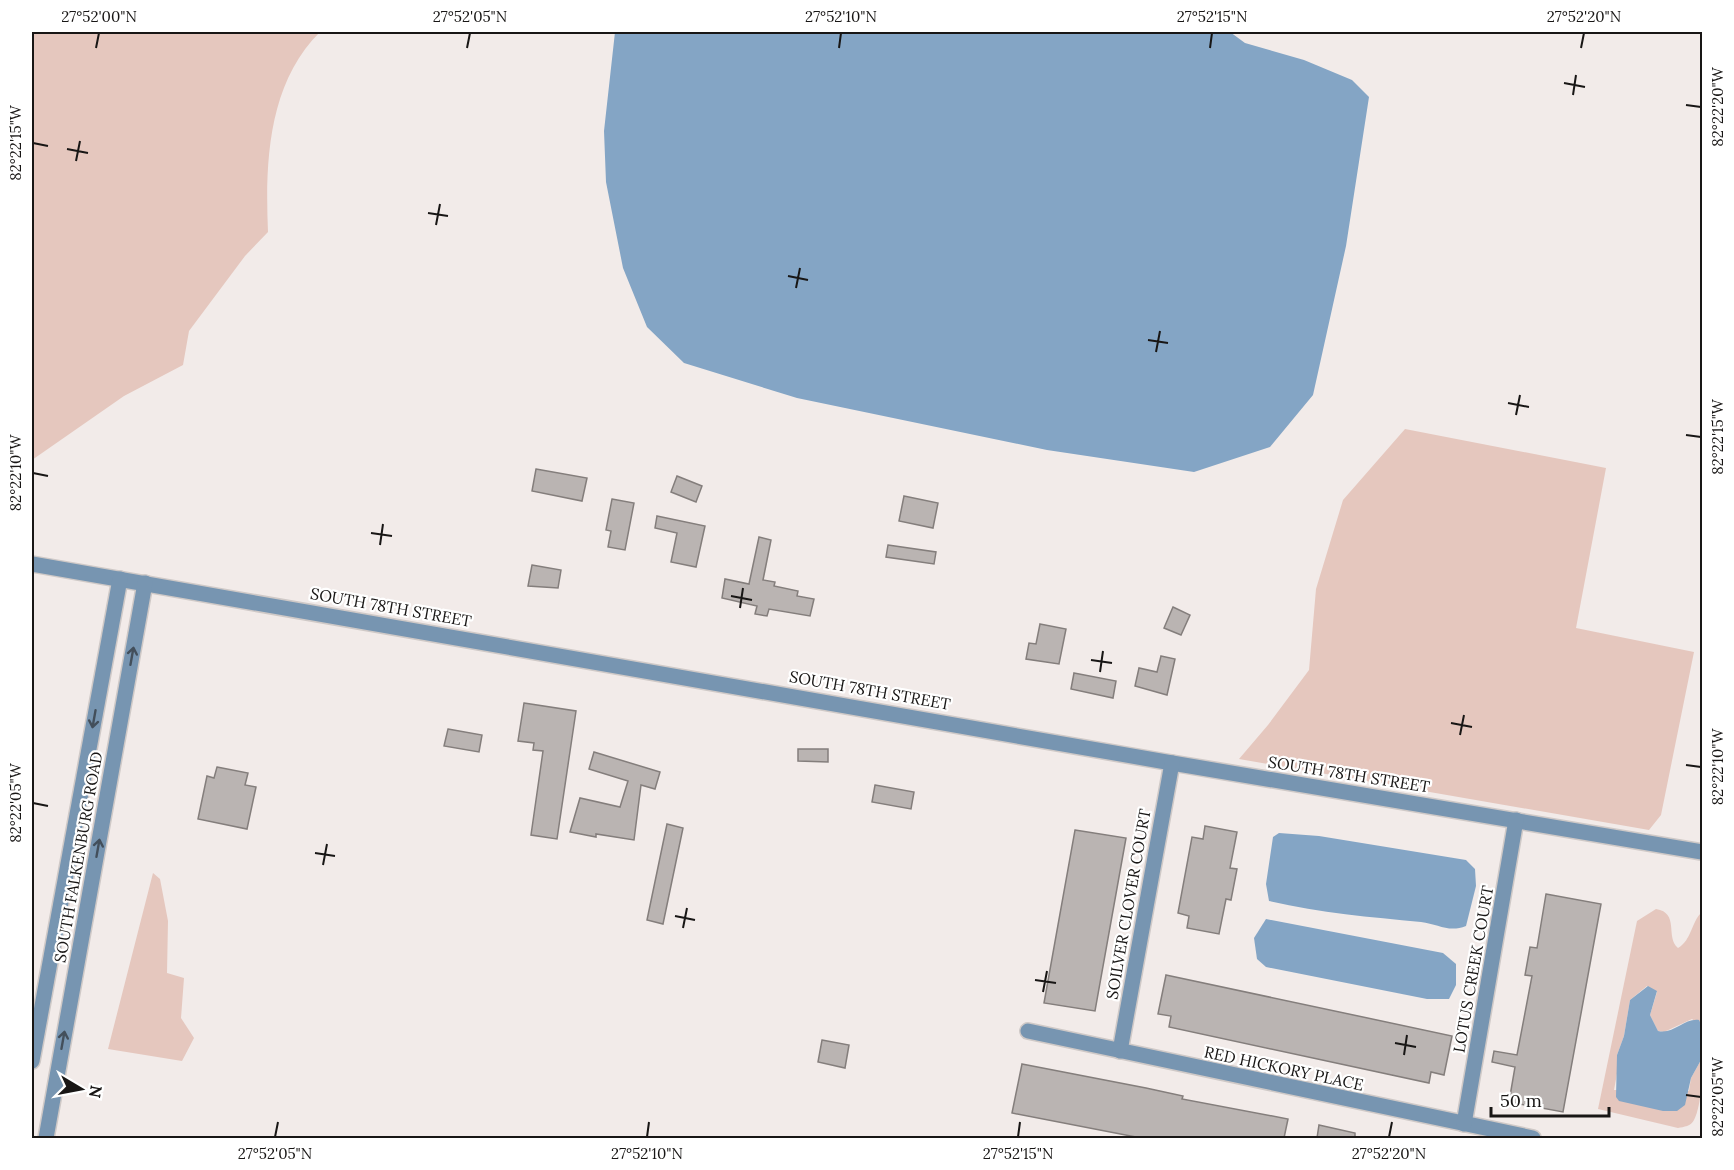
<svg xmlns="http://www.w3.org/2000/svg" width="1734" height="1170" font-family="Lora,serif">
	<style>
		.green { fill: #e5c7be; fill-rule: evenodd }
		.water { fill: #84a5c5 }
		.building { fill: #bab4b2; stroke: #847e7c; stroke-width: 1.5 }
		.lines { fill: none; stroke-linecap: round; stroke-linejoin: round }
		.minor-casing { stroke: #cfc9c7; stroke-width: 18 }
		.minor { stroke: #7795b1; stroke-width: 15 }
		.oneway { stroke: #434f5b }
		.ticks { fill: none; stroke: #181615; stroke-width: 2 }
		.labels { text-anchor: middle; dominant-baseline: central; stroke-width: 4.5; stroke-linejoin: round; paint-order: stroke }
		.street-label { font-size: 16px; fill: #181615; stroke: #fff }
		.neatline { fill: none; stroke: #181615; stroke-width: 2 }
		.ticks-label { font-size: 15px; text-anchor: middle; fill: #181615 }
	</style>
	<rect width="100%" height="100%" fill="#f2ebe9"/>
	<g class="green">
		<path d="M32 32H320C268 83 265 163 268 232L245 256 189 331 183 365 124 396 32 460Z"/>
		<polygon points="1405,429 1606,468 1576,628 1694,652 1661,815 1649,830 1239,759 1268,725 1309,670 1316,589 1343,500"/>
		<polygon points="153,873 160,879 168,921 167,973 184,978 181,1018 194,1038 182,1061 108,1049"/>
		<path d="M1656 909C1680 913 1665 937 1678 948 1692 940 1691 922 1702 912 1702 952 1710 1092 1694 1120 1691 1126 1684 1127 1678 1128L1598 1109 1637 921ZM1647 986 1657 992 1650 1015 1658 1031 1664 1032 1692 1019 1702 1026 1701 1060 1691 1078 1689 1091 1614 1090 1618 1068 1617 1055 1624 1036 1630 1000Z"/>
	</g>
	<g class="water">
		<polygon points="615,32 1230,32 1245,43 1304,60 1352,80 1369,97 1346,246 1313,395 1270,447 1194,472 1047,450 797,398 684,363 647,327 623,268 606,182 604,131"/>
		<path d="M1279 833 1319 836 1466 860 1475 869 1476 886 1466 926C1449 933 1438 924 1421 922 1370 917 1320 913 1269 901L1266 884 1273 837Z"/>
		<polygon points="1266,919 1443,953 1456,964 1456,985 1449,999 1427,999 1266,967 1257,959 1254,938"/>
		<path d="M1648 986 1657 991 1650 1015 1658 1031C1673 1035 1684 1018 1699 1020L1702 1026 1701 1060 1691 1078 1685 1105 1677 1111H1663L1619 1101 1616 1097 1617 1055 1624 1036 1630 1000Z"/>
	</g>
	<g class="building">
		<polygon points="536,469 587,478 582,501 532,491"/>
		<polygon points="677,476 702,486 696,502 671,492"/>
		<polygon points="904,496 938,503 933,528 899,521"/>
		<polygon points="612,499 634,503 625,550 608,547 611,531 606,530"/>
		<polygon points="657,516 705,526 696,567 671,562 677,533 655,528"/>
		<polygon points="759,537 771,540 763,580 775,582 774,586 798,591 797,596 814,599 810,616 769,609 767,616 755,614 757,606 722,598 725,579 749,584"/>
		<polygon points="888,545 936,552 934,564 886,557"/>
		<polygon points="532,565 561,570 558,588 528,586"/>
		<polygon points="1173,607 1190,615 1181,635 1164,628"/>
		<polygon points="1040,624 1066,629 1059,664 1026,659 1029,643 1036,644"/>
		<polygon points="1161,656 1175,659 1167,695 1135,686 1139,668 1157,672"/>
		<polygon points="1074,673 1116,681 1113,698 1071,689"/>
		<polygon points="524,703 576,711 557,839 531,835 543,751 533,750 534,743 518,741"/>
		<polygon points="448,729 482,735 479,752 444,746"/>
		<polygon points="798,749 828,749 828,762 798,761"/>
		<polygon points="594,752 660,772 655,789 641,785 634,840 596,834 596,837 570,832 580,798 620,807 628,781 589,769"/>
		<polygon points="217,767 248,773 245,785 256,787 247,829 198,819 207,776 214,778"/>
		<polygon points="875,785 914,792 911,809 872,802"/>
		<polygon points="667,824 683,828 663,924 647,920"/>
		<polygon points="1205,826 1237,832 1230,868 1237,869 1231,900 1226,899 1219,934 1187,928 1189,916 1178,913 1192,837 1203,839"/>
		<polygon points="1075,830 1126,838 1095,1011 1044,1003"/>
		<polygon points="1546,894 1601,904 1563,1112 1509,1102 1515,1067 1492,1062 1494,1051 1517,1055 1532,976 1525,975 1530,947 1537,948"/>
		<polygon points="1166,975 1452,1036 1444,1075 1431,1072 1429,1083 1169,1027 1171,1016 1158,1014"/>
		<polygon points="822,1040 849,1045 845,1068 818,1062"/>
		<polygon points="1022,1064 1146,1088 1183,1096 1182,1099 1288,1119 1284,1138 1141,1138 1012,1113"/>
		<polygon points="1319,1125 1355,1133 1355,1138 1317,1138"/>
	</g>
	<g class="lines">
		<g class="minor-casing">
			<g id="minor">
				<polyline points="32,564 1172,763 1702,852"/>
				<polyline points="1028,1031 1533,1138"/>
				<polyline points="1120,1051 1172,763"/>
				<polyline points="32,1061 120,579"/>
				<polyline points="1464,1124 1516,820"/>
				<polyline points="46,1138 145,583"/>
			</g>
		</g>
		<use href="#minor" class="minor"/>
	</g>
	<defs><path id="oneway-shaft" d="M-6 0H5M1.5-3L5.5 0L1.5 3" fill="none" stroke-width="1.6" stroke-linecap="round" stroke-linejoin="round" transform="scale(1.5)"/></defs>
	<g class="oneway">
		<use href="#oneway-shaft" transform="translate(132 656) rotate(-80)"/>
		<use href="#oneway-shaft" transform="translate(94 719) rotate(100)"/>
		<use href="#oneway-shaft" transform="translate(98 848) rotate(-80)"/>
		<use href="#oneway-shaft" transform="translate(63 1040) rotate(-80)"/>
	</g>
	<path class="ticks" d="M96 48 99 33M467 48 470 33M839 48 841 33M1210 48 1212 33M1581 48 1584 33M1564 83 1585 87M1573 95 1576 75M1686 105 1701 107M33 143 48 146M67 149 88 153M76 161 80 141M428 213 448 216M436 225 440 204M788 276 808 280M796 288 800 268M1148 340 1168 343M1156 352 1160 331M1508 403 1529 407M1516 415 1520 395M1686 435 1701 437M33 473 48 476M371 533 392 536M380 545 383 524M731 596 752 600M740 608 743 588M1091 660 1112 663M1100 672 1103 651M1451 723 1472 727M1460 735 1464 715M1686 765 1701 767M33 803 48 806M315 853 335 856M323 865 327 844M675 916 695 920M683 928 687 908M1035 980 1056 983M1043 992 1047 971M1395 1043 1416 1047M1404 1055 1407 1035M1686 1095 1701 1097M275 1137 278 1122M647 1137 649 1122M1018 1137 1020 1122M1389 1137 1392 1122"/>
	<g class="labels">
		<g class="street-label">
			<text transform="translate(391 607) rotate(10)">SOUTH 78TH STREET</text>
			<text transform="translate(870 690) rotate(10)">SOUTH 78TH STREET</text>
			<text transform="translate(1349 774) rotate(9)">SOUTH 78TH STREET</text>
			<text transform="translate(78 857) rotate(-80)">SOUTH FALKENBURG ROAD</text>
			<text transform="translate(1128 904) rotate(-80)">SOILVER CLOVER COURT</text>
			<text transform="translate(1473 969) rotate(-80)">LOTUS CREEK COURT</text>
			<text transform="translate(1284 1068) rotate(12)">RED HICKORY PLACE</text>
		</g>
	</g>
	<rect width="1734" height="1170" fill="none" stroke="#ffffff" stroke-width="66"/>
	<g transform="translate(81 1089) rotate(100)" stroke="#ffffff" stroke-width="4.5" paint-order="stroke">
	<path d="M0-4.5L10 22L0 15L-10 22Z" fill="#181615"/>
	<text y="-9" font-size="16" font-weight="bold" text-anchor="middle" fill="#181615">N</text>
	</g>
	<path d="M1491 1107v9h118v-9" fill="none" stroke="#181615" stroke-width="3"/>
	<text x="1500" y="1107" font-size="18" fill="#181615" stroke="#ffffff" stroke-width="4.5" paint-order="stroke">50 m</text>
	<rect x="33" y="33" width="1668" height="1104" class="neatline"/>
	<g class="ticks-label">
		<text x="99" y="22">27°52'00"N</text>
		<text x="470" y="22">27°52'05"N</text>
		<text x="841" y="22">27°52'10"N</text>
		<text x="1212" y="22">27°52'15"N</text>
		<text x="1584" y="22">27°52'20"N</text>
		<text transform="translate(1718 107) rotate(-90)" y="5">82°22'20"W</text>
		<text transform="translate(16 143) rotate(-90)" y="5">82°22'15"W</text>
		<text transform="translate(1718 437) rotate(-90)" y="5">82°22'15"W</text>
		<text transform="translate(16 473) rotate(-90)" y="5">82°22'10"W</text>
		<text transform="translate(1718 767) rotate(-90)" y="5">82°22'10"W</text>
		<text transform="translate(16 803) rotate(-90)" y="5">82°22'05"W</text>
		<text transform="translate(1718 1097) rotate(-90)" y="5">82°22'05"W</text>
		<text x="275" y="1159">27°52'05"N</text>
		<text x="647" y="1159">27°52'10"N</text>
		<text x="1018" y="1159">27°52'15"N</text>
		<text x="1389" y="1159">27°52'20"N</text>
	</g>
</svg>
